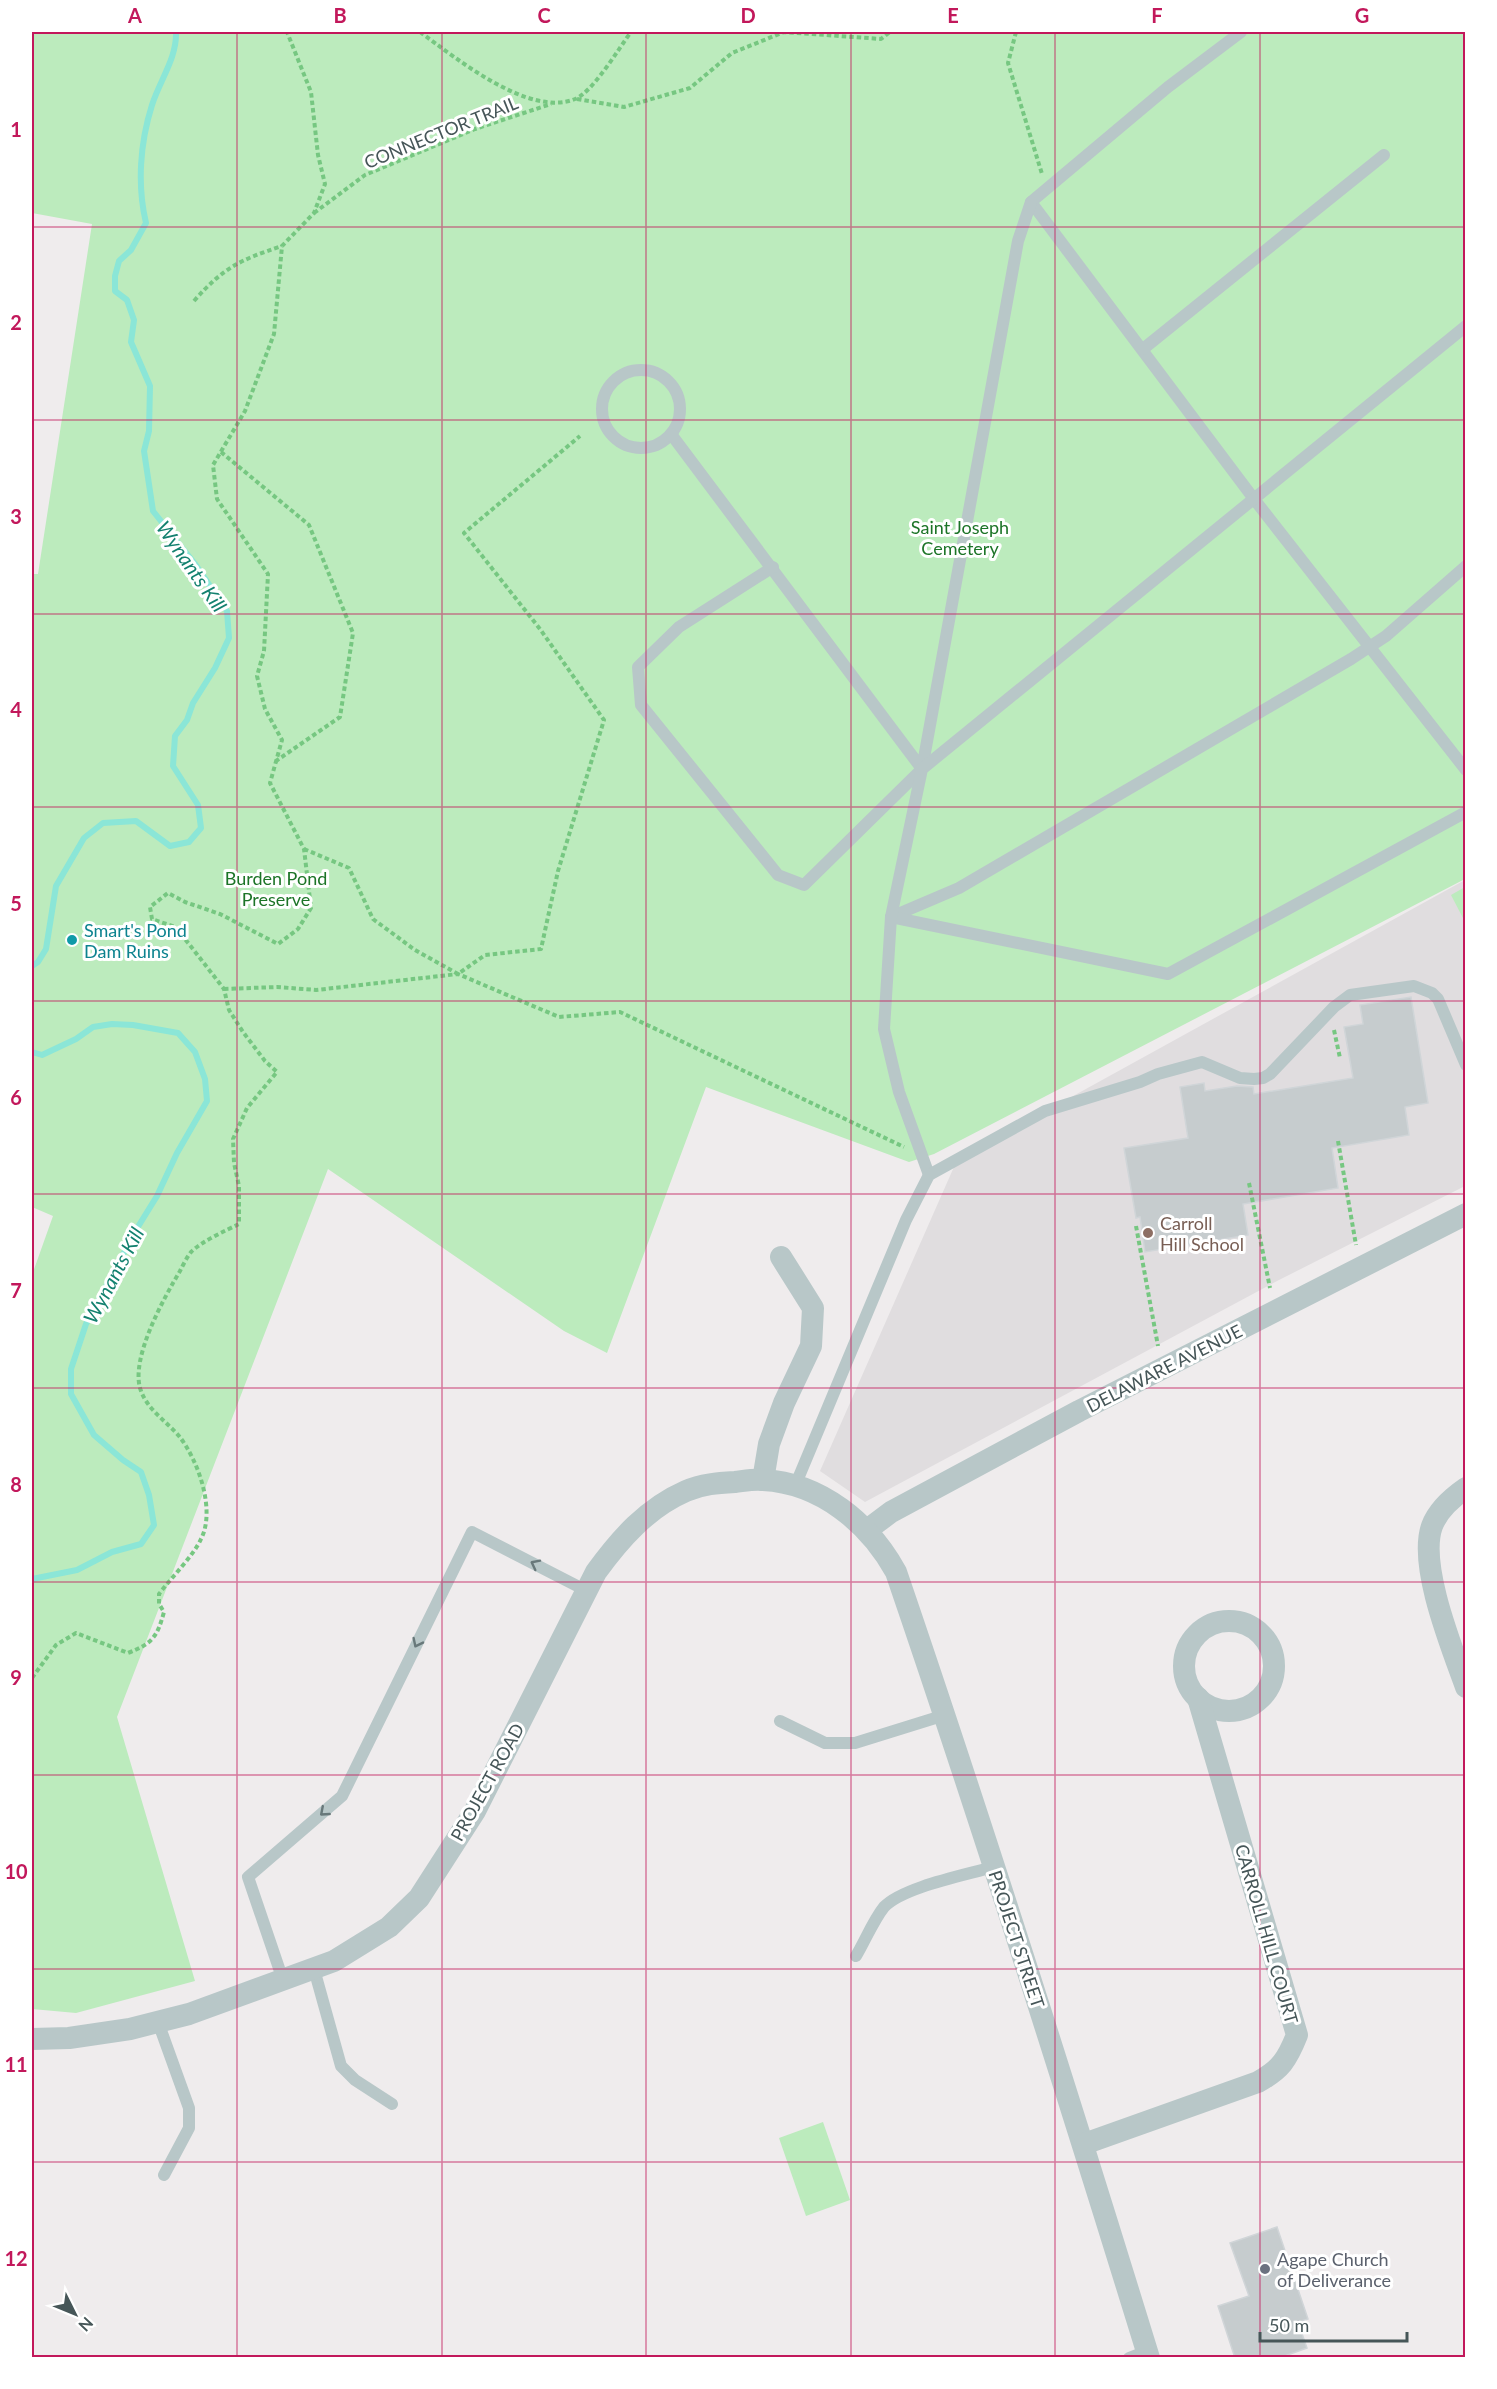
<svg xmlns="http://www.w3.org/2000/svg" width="1497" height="2389" font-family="Lato,sans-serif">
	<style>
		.education { fill: #e0dddf }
		.green { fill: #bcebbd }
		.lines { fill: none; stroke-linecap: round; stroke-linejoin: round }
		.stream { stroke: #8be6d7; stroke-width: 6 }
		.building { fill: #c6ccce; stroke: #d0d5d8; stroke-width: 1.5 }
		.path { stroke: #76c781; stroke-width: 4; stroke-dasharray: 4.5 3; stroke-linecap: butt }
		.service { stroke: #b8c7c8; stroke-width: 12 }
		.minor { stroke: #b8c7c8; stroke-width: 22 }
		.oneway { stroke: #68787a }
		.grid { fill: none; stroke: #c2185b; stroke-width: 1.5; stroke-opacity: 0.55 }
		.culture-dot { fill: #0f9aa8; stroke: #fff; stroke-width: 2 }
		.education-dot { fill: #8d6e63; stroke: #fff; stroke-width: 2 }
		.worship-dot { fill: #6b7280; stroke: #fff; stroke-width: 2 }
		.labels { text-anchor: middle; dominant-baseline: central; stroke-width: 6; stroke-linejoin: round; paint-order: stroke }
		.street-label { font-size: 18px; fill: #465658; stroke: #fff }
		.park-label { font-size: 18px; fill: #1c7427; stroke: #fff }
		.culture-label { font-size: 18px; fill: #0d838f; stroke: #fff; text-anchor: start }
		.education-label { font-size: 18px; fill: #785e54; stroke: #fff; text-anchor: start }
		.worship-label { font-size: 18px; fill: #5b616d; stroke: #fff; text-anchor: start }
		.water-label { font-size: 20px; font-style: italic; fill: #13816f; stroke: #fff }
		.neatline { fill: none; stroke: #c2185b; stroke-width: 2 }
		.grid-label { font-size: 20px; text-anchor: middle; font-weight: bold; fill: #c2185b }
	</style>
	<rect width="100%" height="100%" fill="#efeced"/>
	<polygon class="education" points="1465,880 1465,1186 1279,1280 865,1502 820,1471 957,1160"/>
	<g class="green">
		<polygon points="32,32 1465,32 1465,879 934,1154 909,1162 706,1087 607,1353 564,1331 328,1169 117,1717 195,1981 76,2013 32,2009 32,1275 53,1216 32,1207 32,574 38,574 92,224 32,213"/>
		<polygon points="1465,887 1465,922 1451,895"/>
		<polygon points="823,2122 850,2200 806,2216 779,2138"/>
	</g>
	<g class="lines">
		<g class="stream">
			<path d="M32 966 38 962 46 949 56 886 84 838 103 823 136 821 170 846 189 842 201 828 198 805 173 766 175 736 187 720 193 703 215 668 229 638 227 611 195 564 153 511 144 451 149 431 150 386 131 342 134 320 127 300 115 291V276L119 261 131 250 146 223C137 185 140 143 152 105 160 80 177 58 176 32"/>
			<polyline points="32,1052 42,1055 76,1039 93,1027 112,1024 133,1025 178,1033 195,1052 205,1079 207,1101 177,1153 157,1196 136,1230 86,1324 71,1369 71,1394 94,1435 123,1460 141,1472 149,1495 154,1525 141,1544 112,1552 77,1570 32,1579"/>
		</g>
	</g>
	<g class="building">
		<polygon points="1411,997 1428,1103 1405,1107 1409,1135 1332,1148 1338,1188 1243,1204 1248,1235 1145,1252 1140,1217 1136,1218 1124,1148 1188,1138 1180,1087 1204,1083 1205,1091 1237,1086 1253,1087 1254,1094 1353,1078 1344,1027 1363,1024 1360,1005"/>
		<polygon points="1277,2227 1308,2319 1298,2322 1307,2348 1279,2358 1235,2358 1218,2306 1249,2296 1230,2243"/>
	</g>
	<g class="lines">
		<g class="path">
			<path d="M420 32C456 58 529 118 575 99 593 92 619 48 631 32"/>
			<polyline points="1016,32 1008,63 1042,174"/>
			<polyline points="577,99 624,107 690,88 732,53 784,32 881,39 890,32"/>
			<polyline points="314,213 365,175 475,129 551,104"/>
			<path d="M194 301C224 267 240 260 282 246"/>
			<polyline points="221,452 309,525 353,633 340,717 276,761"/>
			<polyline points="304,849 349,868 373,919 415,950 458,974 485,955 541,949 558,871 604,720 540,629 464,533 580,436"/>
			<polyline points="224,989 277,987 316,990 458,974 559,1017 620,1012 904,1147"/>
			<polyline points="1334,1030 1340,1058"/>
			<polyline points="1338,1141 1356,1245"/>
			<polyline points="1249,1183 1270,1288"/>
			<polyline points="1136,1226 1158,1346"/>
			<path d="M32 1678 56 1645 76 1633 128 1653C153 1643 157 1637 164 1612L159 1604V1594C171 1578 194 1555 201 1539 216 1510 198 1460 179 1436 166 1421 148 1410 141 1391 129 1360 164 1298 180 1271 183 1265 187 1257 191 1252 202 1241 225 1231 239 1224V1186L234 1163 233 1139 247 1108 277 1072 265 1061 243 1032 229 1010 224 989 189 944 175 927 152 919 150 907 168 893 185 902 220 914 278 944 298 929 311 908 304 849 270 783 282 740 265 709 257 676 264 651 268 574 217 499 213 465 245 411 274 334 282 246 314 213 325 184 318 155 311 92 287 32"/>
		</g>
		<g class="service">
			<polyline points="1241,32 1168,87 1031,202 1254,499 1466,770"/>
			<polyline points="1143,349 1384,155"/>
			<circle cx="641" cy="409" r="39"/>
			<polyline points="671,434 922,769 1018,241 1031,202"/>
			<polyline points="773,567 679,627 638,667 641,705 778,875 804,885 921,770"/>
			<polyline points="891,917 959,888 1351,659 1386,636 1466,566"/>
			<polyline points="891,917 1168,974 1466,812"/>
			<polyline points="929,1175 899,1092 884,1029 891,917 922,769 1466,326"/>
			<polyline points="795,1486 906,1220 929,1175 1045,1111 1140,1082 1158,1074 1202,1062 1240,1078 1254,1079 1263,1078 1270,1074 1334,1007 1350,995 1414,986 1432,993 1438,999 1466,1065"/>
			<polyline points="780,1721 825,1743 855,1743 945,1715"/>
			<path d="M856 1956C865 1941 873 1921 884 1907 903 1887 966 1875 993 1867"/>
			<polyline points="314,1969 341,2066 355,2080 392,2104"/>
			<polyline points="283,1980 248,1877 342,1796 472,1532 587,1591"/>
			<polyline points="158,2022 189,2108 189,2128 164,2175"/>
			<polyline points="1129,2358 1147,2351"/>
		</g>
		<g class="minor">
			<polyline points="763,1480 769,1444 784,1403 811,1346 813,1308 781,1257"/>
			<path d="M1466 1488C1453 1497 1438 1510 1432 1526 1418 1565 1452 1648 1466 1687"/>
			<polyline points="867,1530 891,1512 1079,1411 1466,1214"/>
			<circle cx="1229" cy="1666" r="45"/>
			<path d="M32 2039 69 2038 130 2029 189 2014 334 1961 389 1927 419 1898 475 1811 596 1572C620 1539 647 1508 686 1491 702 1484 718 1483 735 1482 744 1481 754 1479 763 1480 821 1483 869 1523 896 1572 985 1832 1068 2095 1149 2358"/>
			<path d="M1084 2144 1258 2082C1281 2069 1287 2060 1297 2035L1198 1698"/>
		</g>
	</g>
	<defs><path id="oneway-chevron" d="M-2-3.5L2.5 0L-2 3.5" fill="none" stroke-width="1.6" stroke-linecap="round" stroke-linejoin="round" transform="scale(1.5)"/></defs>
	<g class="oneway">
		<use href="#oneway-chevron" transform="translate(535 1564) rotate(-153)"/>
		<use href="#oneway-chevron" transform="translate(417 1643) rotate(116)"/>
		<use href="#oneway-chevron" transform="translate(324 1812) rotate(139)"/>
	</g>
	<path class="grid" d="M237 32V2358M442 32V2358M646 32V2358M851 32V2358M1055 32V2358M1260 32V2358M32 227H1466M32 420H1466M32 614H1466M32 807H1466M32 1001H1466M32 1194H1466M32 1388H1466M32 1582H1466M32 1775H1466M32 1969H1466M32 2162H1466"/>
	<circle class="culture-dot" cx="72" cy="940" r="6"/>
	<circle class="education-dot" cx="1148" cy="1233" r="6"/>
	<circle class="worship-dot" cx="1265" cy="2269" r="6"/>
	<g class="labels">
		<g class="street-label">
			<text transform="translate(441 132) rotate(-22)">CONNECTOR TRAIL</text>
			<text transform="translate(1164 1368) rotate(-27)">DELAWARE AVENUE</text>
			<text transform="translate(487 1782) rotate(-61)">PROJECT ROAD</text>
			<text transform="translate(1267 1934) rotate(74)">CARROLL HILL COURT</text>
			<text transform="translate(1017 1939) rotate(72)">PROJECT STREET</text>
		</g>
		<g class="park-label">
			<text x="960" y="527">Saint Joseph<tspan x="960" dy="21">Cemetery</tspan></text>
			<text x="276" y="878">Burden Pond<tspan x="276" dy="21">Preserve</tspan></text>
		</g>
		<g class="culture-label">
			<text x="84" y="930">Smart's Pond<tspan x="84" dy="21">Dam Ruins</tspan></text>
		</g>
		<g class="education-label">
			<text x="1160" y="1223">Carroll<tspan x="1160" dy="21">Hill School</tspan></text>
		</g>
		<g class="worship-label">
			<text x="1277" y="2259">Agape Church<tspan x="1277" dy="21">of Deliverance</tspan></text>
		</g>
		<g class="water-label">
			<text transform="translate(192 566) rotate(55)">Wynants Kill</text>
			<text transform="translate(113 1275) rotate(-62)">Wynants Kill</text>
		</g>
	</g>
	<rect width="1497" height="2389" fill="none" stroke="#ffffff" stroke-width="66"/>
	<g transform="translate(75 2314) rotate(133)" stroke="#ffffff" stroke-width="4.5" paint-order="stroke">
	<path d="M0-4.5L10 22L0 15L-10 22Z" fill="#465658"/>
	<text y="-9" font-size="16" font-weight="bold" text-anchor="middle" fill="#465658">N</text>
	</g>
	<path d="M1260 2332v9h147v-9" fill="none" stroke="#465658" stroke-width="3"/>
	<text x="1269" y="2332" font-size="18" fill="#465658" stroke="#ffffff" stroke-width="4.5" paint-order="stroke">50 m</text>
	<rect x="33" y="33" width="1431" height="2323" class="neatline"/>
	<g class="grid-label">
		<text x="135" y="23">A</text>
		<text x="340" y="23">B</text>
		<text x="544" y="23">C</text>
		<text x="748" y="23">D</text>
		<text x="953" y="23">E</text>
		<text x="1157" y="23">F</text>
		<text x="1362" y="23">G</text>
		<text x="16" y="137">1</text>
		<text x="16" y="330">2</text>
		<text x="16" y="524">3</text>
		<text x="16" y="717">4</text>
		<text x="16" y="911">5</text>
		<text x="16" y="1105">6</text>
		<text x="16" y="1298">7</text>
		<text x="16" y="1492">8</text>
		<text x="16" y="1685">9</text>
		<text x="16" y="1879">10</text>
		<text x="16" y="2072">11</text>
		<text x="16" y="2266">12</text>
	</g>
</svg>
